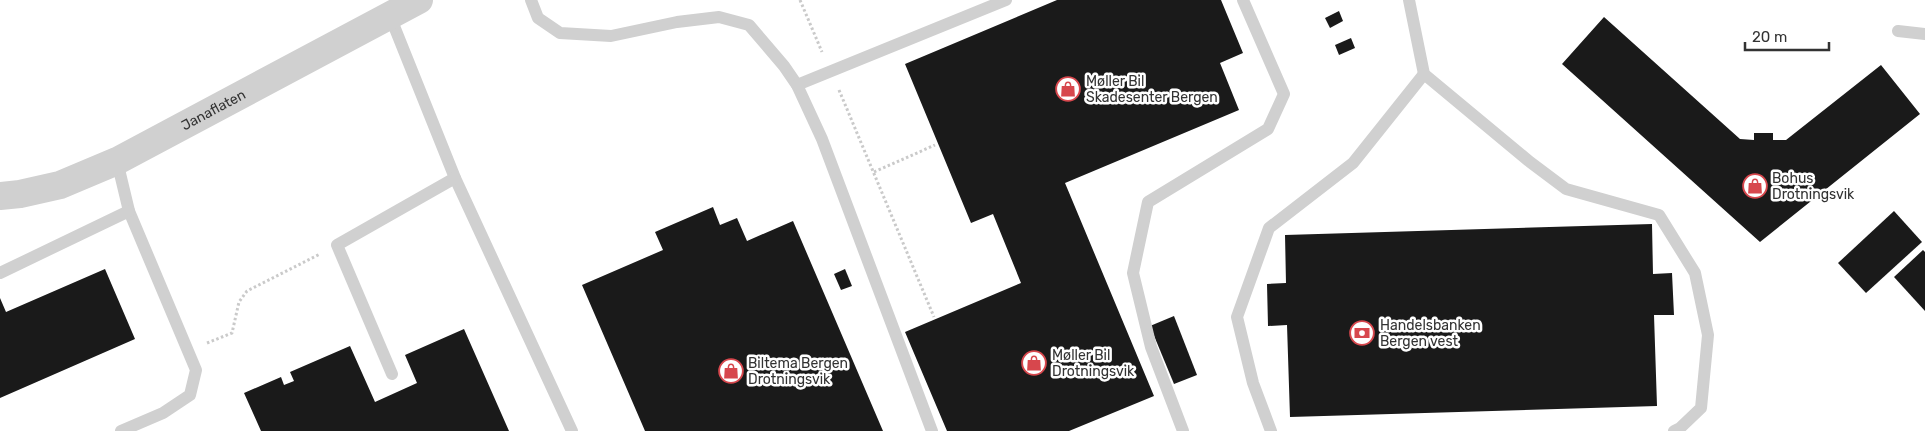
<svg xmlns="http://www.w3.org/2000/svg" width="1925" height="431" font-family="Rubik,sans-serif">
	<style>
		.building { fill: #1a1a1a }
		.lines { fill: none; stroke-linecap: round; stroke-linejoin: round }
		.path { stroke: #cacaca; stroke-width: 3; stroke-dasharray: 2.5 2.5; stroke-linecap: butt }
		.service { stroke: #d0d0d0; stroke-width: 12 }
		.tertiary { stroke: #d0d0d0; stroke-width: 28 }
		.labels { text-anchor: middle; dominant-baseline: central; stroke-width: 5; stroke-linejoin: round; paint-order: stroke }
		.poi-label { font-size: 14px; fill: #333; stroke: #fff; text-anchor: start }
		.street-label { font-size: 14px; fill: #333; stroke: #fff }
	</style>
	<rect width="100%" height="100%" fill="#fff"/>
	<g class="building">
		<polygon points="1057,0 1221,0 1243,53 1220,63 1239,110 1065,183 1154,396 1069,431 947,431 905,332 1021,283 993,214 971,223 905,64"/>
		<polygon points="1339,11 1343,21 1330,28 1325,18"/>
		<polygon points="1604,17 1740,139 1754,140 1754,133 1773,133 1773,140 1786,140 1881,65 1920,114 1760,242 1562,64"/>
		<polygon points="1351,38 1355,48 1339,55 1335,45"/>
		<polygon points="713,207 720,225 737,218 747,241 793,221 883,431 645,431 582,285 663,250 655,232"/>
		<polygon points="1894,211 1922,242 1866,293 1838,263"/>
		<polygon points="1652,224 1653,274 1672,273 1674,315 1654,315 1657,406 1290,417 1287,325 1268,326 1267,284 1286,283 1285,235"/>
		<polygon points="1923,250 1925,252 1925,311 1894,277"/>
		<polygon points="105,269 135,339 0,398 0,298 6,312"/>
		<polygon points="845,269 852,286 841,290 834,274"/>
		<polygon points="1174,316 1197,375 1174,384 1150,326"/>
		<polygon points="464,329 509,431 261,431 244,393 281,377 284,385 294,381 290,372 350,346 375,402 417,383 405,355"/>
	</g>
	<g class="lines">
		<g class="path">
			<polyline points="800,0 822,52"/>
			<polyline points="839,90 934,317"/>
			<polyline points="874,172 935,145"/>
			<polyline points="207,343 232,333 239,302 247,291 320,254"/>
		</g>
		<g class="service">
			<polyline points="531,0 538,18 560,33 611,36 677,22 719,17 749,25 784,66 797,85 822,139 932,431"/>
			<polyline points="1409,0 1424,74 1530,162 1566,189 1659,215 1695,273 1708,335 1701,408 1680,428 1674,431"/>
			<polyline points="390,16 455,178 572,431"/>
			<polyline points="1898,31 1925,34"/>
			<polyline points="797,85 1006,0"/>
			<polyline points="117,161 129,211 196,370 190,395 163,413 121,431"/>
			<polyline points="0,273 129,211"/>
			<polyline points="392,374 337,245 455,178"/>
			<polyline points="1183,431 1151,347 1133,273 1148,202 1268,129 1284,94 1243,0"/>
			<polyline points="1271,431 1253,383 1237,317 1269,228 1353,163 1424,74"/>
		</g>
		<path class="tertiary" id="s1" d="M0 196 20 194 60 185 117 161 419 0"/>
	</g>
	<defs>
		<g id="shop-ring" transform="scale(1.25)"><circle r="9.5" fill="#fff" stroke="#d7474d" stroke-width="1.5"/><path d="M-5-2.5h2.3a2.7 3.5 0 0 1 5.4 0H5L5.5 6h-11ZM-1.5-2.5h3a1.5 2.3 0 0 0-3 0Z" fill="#d7474d"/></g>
		<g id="bank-ring" transform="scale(1.25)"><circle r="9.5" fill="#fff" stroke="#d7474d" stroke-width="1.5"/><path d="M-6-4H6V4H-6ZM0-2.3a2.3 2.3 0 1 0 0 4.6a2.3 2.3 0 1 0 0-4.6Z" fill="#d7474d"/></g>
	</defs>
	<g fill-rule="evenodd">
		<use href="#shop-ring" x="1068" y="89"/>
		<use href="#shop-ring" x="1755" y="186"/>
		<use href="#bank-ring" x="1362" y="333"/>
		<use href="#shop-ring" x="1034" y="363"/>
		<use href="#shop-ring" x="731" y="371"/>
	</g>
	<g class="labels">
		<g class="poi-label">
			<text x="1086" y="81">Møller Bil<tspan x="1086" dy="16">Skadesenter Bergen</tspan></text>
			<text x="1772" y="178">Bohus<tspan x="1772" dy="16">Drotningsvik</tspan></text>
			<text x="1380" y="325">Handelsbanken<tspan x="1380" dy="16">Bergen vest</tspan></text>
			<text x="1052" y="355">Møller Bil<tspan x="1052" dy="16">Drotningsvik</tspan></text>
			<text x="748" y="363">Biltema Bergen<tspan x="748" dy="16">Drotningsvik</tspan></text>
		</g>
		<g class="street-label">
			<text stroke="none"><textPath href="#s1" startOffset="232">Janaflaten</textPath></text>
		</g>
	</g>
	<path d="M1745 42v8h84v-8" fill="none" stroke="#333333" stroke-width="2.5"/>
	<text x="1752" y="42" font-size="15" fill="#333333" stroke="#ffffff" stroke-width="4" paint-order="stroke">20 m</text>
</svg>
